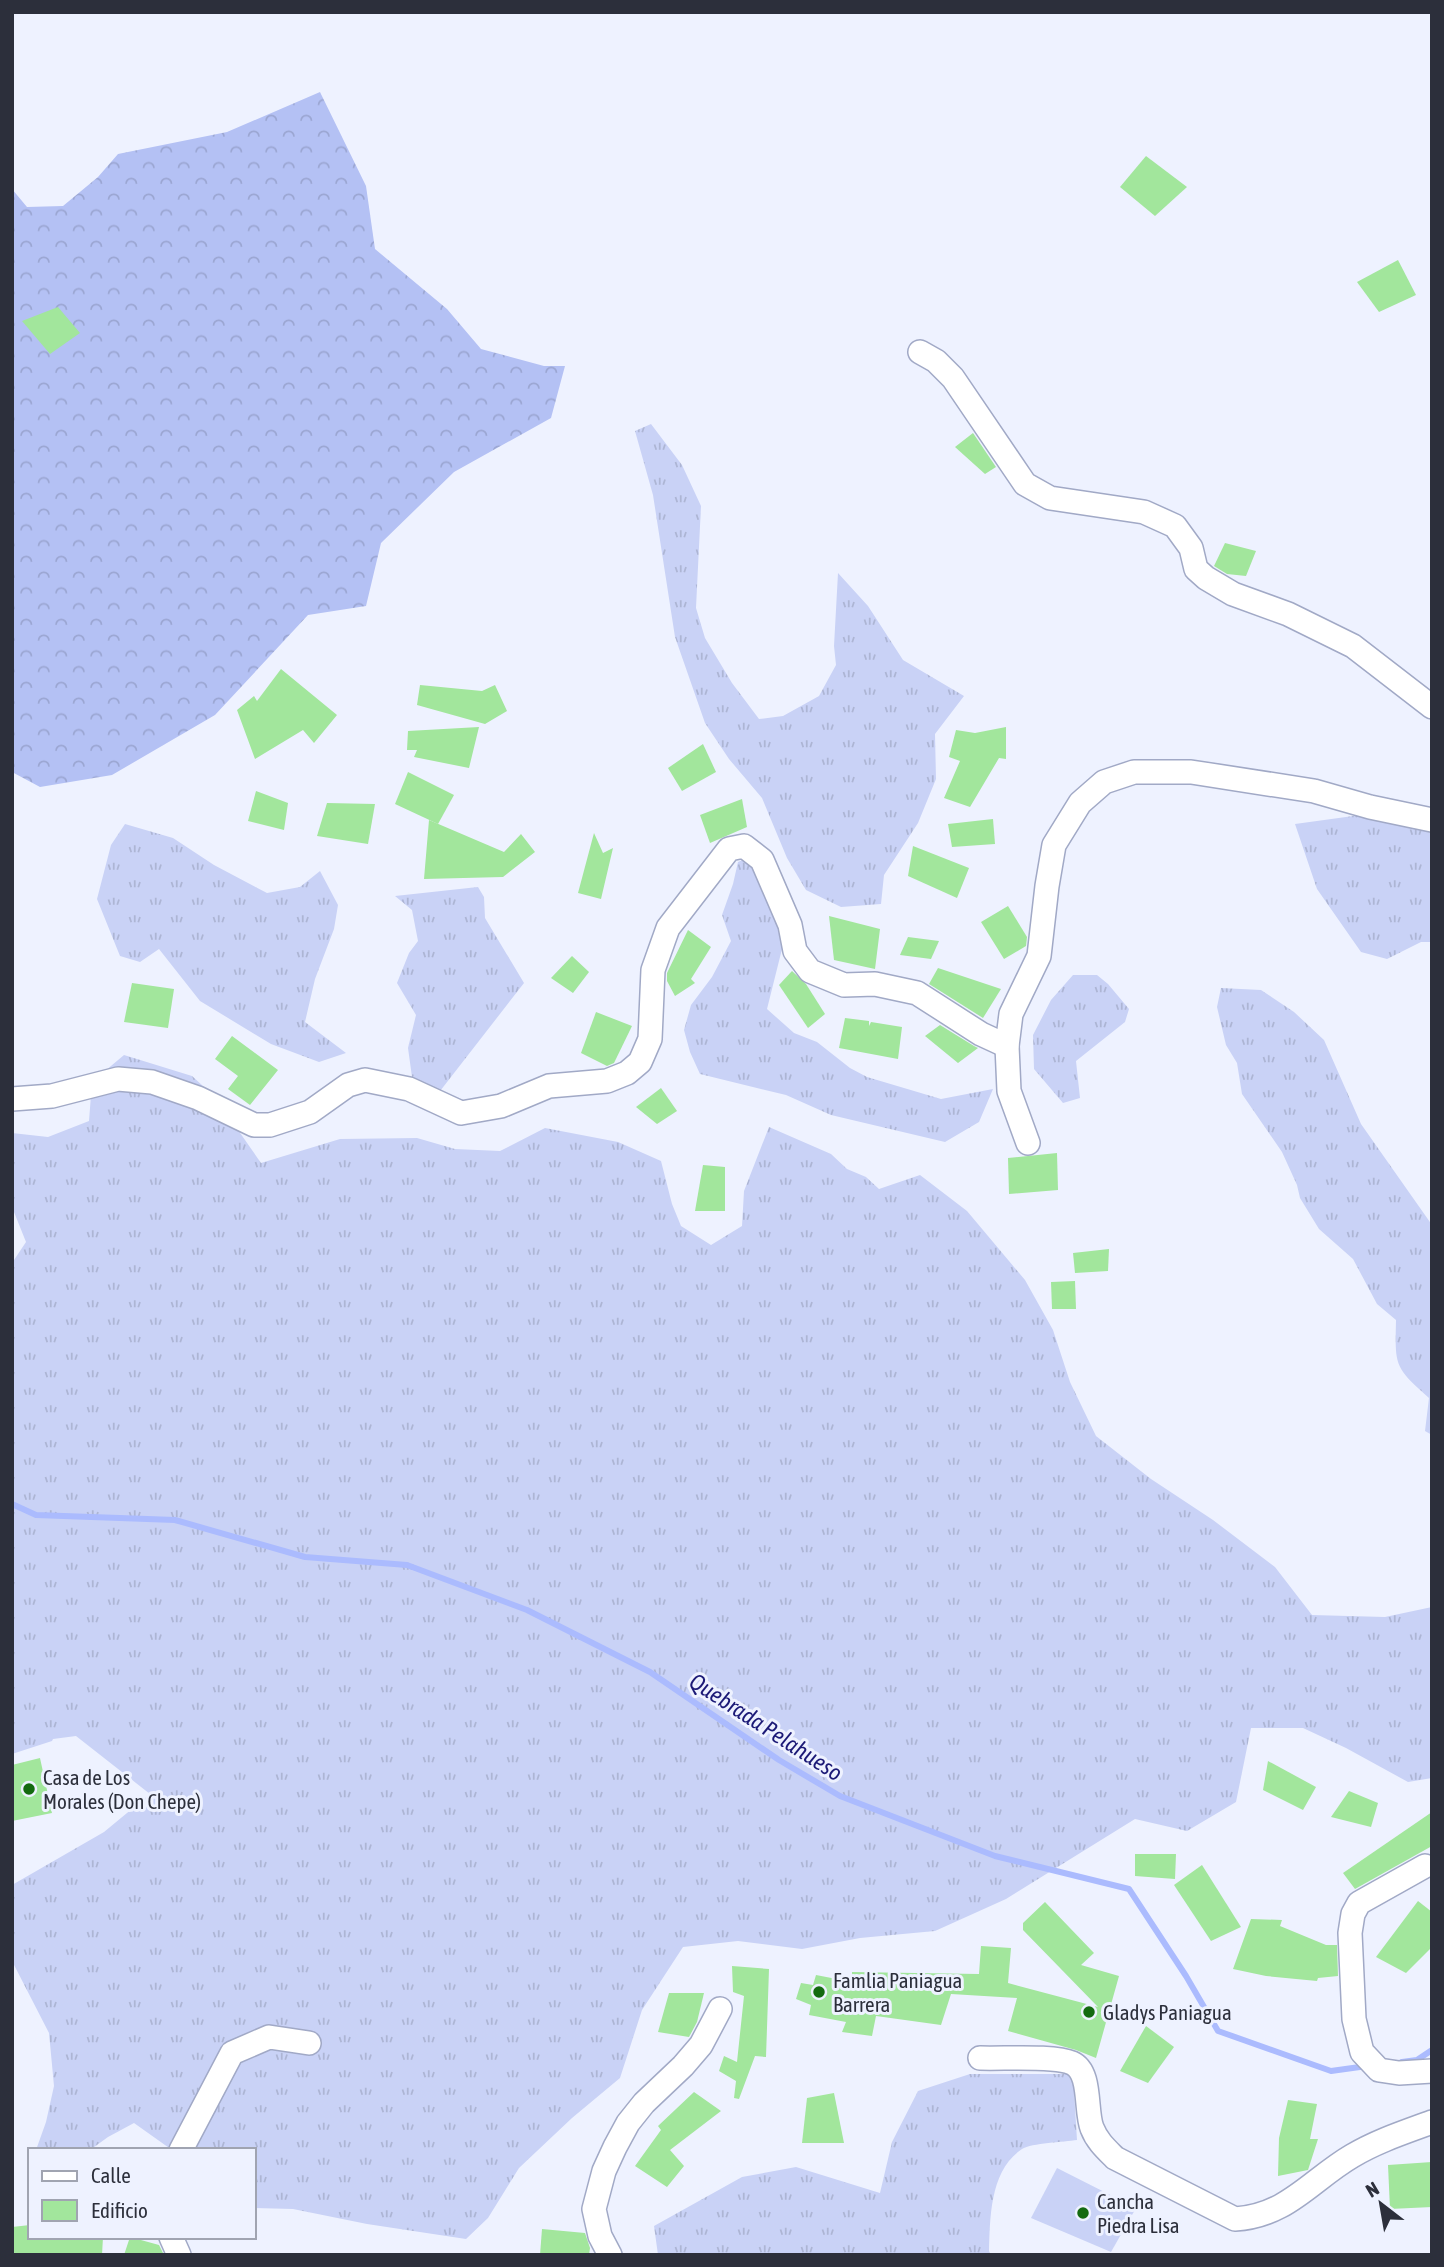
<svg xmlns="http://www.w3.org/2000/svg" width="1444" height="2267" font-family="'Asap Condensed',sans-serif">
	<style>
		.grass { fill: url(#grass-tufts) }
		.forest { fill: url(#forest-crowns) }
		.garden { fill: #c9d2f6 }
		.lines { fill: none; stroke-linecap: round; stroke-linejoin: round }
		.stream { stroke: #abbbfe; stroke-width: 6 }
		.building { fill: #a2e69c }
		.street-casing { stroke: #a1a9c6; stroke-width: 26 }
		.street { stroke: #fff; stroke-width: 23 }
		.poi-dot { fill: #146a10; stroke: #eef2ff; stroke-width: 2.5 }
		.labels { text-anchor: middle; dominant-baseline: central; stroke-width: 6; stroke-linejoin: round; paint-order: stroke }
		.poi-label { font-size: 21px; fill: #2c2f3b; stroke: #eef2ff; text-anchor: start }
		.water-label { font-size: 23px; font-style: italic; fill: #1c1a77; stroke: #eef2ff }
	</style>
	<defs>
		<pattern id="grass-tufts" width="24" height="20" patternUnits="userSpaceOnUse" patternTransform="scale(1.75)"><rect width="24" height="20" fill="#c9d2f6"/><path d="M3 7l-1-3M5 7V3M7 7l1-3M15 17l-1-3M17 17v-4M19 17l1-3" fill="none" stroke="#adb5d4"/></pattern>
		<pattern id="forest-crowns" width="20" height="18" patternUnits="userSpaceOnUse" patternTransform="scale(1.75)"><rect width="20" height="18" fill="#b4c1f4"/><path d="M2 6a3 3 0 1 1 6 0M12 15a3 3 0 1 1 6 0" fill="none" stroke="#9ba6d2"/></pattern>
	</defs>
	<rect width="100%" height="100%" fill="#eef2ff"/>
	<g class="grass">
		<polygon points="651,424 682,465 701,506 696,608 705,638 732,683 759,719 783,716 819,696 836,665 834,646 838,573 868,606 903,660 964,696 935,734 936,779 918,823 884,875 881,904 841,907 806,890 787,858 762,798 729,759 705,723 675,637 653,495 635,431"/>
		<polygon points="1375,813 1432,828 1432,942 1421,942 1387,959 1361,952 1317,889 1295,824"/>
		<polygon points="125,824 173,838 214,865 267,893 300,887 320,871 338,905 334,929 315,979 305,1022 346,1053 319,1062 271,1044 200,1001 159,949 140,962 120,956 97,899 111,845"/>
		<polygon points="749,857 769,879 783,945 767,1009 794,1033 817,1042 850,1068 867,1077 941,1099 993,1089 979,1122 945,1142 831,1115 786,1095 700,1074 690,1052 684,1030 691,1005 712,977 731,941 722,915 733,884 738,862"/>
		<polygon points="478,887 484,897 485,918 524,983 437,1095 412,1077 408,1048 416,1015 397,983 409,953 418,941 412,910 395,896"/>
		<polygon points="1073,975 1097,975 1108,984 1129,1009 1125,1022 1076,1061 1080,1098 1063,1103 1034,1069 1033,1035 1051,1000"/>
		<path d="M1221 988 1261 990 1294 1012 1324 1040 1361 1124 1432 1225V1435L1425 1431 1429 1398C1394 1367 1395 1366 1396 1320L1377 1304 1353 1259 1319 1229 1300 1198 1297 1185 1282 1152 1242 1094 1237 1063 1226 1045 1217 1007Z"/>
		<polygon points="124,1055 192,1076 215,1097 261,1163 340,1139 417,1138 455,1149 500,1151 545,1128 618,1142 661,1161 672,1204 681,1226 711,1245 742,1226 744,1191 769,1127 831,1154 847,1169 866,1177 879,1189 920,1175 967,1211 1025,1280 1053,1330 1070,1382 1096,1436 1151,1479 1213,1520 1275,1567 1312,1615 1385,1617 1432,1607 1432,1778 1408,1782 1346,1748 1303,1728 1251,1728 1236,1802 1187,1831 1135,1819 1006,1899 935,1931 860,1938 802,1949 738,1941 683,1947 642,2010 620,2078 572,2118 519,2168 488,2218 466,2239 367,2224 293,2209 254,2208 254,2150 172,2150 134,2123 108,2137 90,2150 36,2150 46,2122 54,2086 49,2033 12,1961 12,1885 104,1832 150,1794 76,1736 53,1739 52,1741 12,1754 12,1263 26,1242 12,1207 12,1133 48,1137 89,1121 92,1082"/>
		<path d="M970 2074H1073L1077 2140C1064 2142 1032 2143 1022 2149 990 2170 990 2217 989 2251L991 2255H658L654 2226 742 2177 796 2167 880 2193 892 2142 918 2091Z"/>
	</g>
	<polygon class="forest" points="320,92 366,186 375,249 447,309 481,349 544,366 565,366 551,418 454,472 381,543 366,606 308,615 215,715 112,775 40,787 12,772 12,189 27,207 63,206 98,177 118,154 227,132"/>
	<polygon class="garden" points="1057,2168 1136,2208 1111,2252 1031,2218"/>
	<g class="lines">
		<g class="stream">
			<polyline points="12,1504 36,1515 175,1520 305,1557 407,1565 527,1610 650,1672 779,1760 840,1796 995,1856 1129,1889 1186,1976 1218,2031 1331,2071 1367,2066"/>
			<polyline points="1402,2062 1417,2060 1432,2050"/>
		</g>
	</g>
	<g class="building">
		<polygon points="1146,156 1187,187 1155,216 1120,187"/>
		<polygon points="1398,260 1416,295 1379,312 1357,282"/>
		<polygon points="58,307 80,333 50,354 22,321"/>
		<polygon points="973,433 996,467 985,474 955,447"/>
		<polygon points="1225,543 1256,551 1246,576 1227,574 1214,566"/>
		<polygon points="281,669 337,715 314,743 303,730 255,759 237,710 254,696 257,701"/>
		<polygon points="420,685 482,691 495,685 507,711 485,724 417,705"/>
		<polygon points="479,727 469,768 414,757 417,750 407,750 408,731"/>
		<polygon points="1006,727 1006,759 999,758 970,807 944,798 960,761 949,757 956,730 975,733"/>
		<polygon points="703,744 716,772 682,791 668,768"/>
		<polygon points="408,772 454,795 438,824 395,804"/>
		<polygon points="256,791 288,803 284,830 248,821"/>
		<polygon points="742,799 747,827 710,843 700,815"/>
		<polygon points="327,803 375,804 368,844 317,836"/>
		<polygon points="993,819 995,844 952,847 948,824"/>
		<polygon points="429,820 504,852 521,834 535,852 503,877 424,879"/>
		<polygon points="594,833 603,853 613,848 601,899 578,893"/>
		<polygon points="913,846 969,868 957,898 908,876"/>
		<polygon points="1008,906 1027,937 1026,946 1004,959 981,922"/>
		<polygon points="829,916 880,929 875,969 834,960"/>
		<polygon points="688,930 711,947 691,979 695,983 675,996 667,981 667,973"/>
		<polygon points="908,937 939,941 931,959 900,955"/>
		<polygon points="572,956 589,972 573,993 551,978"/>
		<polygon points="938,968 1001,989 983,1018 929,984"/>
		<polygon points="792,971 806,984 825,1014 808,1028 779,985"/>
		<polygon points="132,983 174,989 168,1028 124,1022"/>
		<polygon points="596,1012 632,1026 614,1063 607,1066 581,1053"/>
		<polygon points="845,1018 869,1021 869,1026 871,1022 902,1027 898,1059 839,1048"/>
		<polygon points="940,1025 974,1046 978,1048 958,1063 925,1036"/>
		<polygon points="232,1036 278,1070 250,1105 228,1089 238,1076 215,1059"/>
		<polygon points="661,1088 677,1111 657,1124 636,1107"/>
		<polygon points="1057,1153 1058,1190 1009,1194 1008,1158"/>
		<polygon points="703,1165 725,1167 725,1211 695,1211"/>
		<polygon points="1109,1249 1108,1271 1075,1273 1073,1253"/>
		<polygon points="1075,1281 1076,1309 1052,1309 1051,1282"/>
		<polygon points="40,1758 52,1813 12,1821 12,1765"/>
		<polygon points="1268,1761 1316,1787 1303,1810 1263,1790"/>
		<polygon points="1349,1791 1378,1803 1371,1827 1331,1817"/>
		<polygon points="1432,1812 1432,1846 1355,1889 1343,1873"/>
		<polygon points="1135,1854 1176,1854 1175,1879 1135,1876"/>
		<polygon points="1202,1865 1241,1927 1211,1941 1174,1885"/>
		<polygon points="1418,1901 1432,1912 1432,1947 1406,1973 1376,1957"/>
		<polygon points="1045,1902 1094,1953 1081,1965 1119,1976 1096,2058 1076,2050 1008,2031 1017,1998 951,1994 941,2025 876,2016 872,2036 842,2032 846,2022 809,2015 811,2005 796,1999 801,1983 813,1985 816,1975 852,1982 852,1972 979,1974 981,1946 1011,1948 1008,1983 1098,2007 1023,1930 1023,1923"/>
		<polygon points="1251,1919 1282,1920 1280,1926 1326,1945 1337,1945 1338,1976 1318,1978 1317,1981 1266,1976 1233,1969"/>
		<polygon points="732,1966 769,1969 766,2057 755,2056 739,2099 734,2098 736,2081 719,2071 724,2056 737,2062 744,1996 733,1992"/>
		<polygon points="669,1993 704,1993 697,2022 689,2037 658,2032"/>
		<polygon points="1146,2026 1174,2047 1148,2083 1120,2071"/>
		<polygon points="694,2092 721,2111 670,2150 684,2166 667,2187 635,2166 661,2130 658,2126"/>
		<polygon points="834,2093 844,2143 802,2143 807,2098"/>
		<polygon points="1288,2100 1317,2104 1310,2139 1318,2139 1308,2170 1278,2176 1279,2138"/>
		<polygon points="1432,2162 1432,2207 1390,2209 1388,2165"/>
		<polygon points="30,2225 30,2237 103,2237 102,2255 12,2255 12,2227"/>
		<polygon points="542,2229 585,2233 590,2248 589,2255 540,2255"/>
		<polygon points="130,2237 159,2245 164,2255 124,2255"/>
	</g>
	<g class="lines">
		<g class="street-casing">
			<g id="street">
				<polyline points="920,352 936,361 953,378 1025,484 1050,498 1144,512 1175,526 1191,548 1196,569 1206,578 1233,594 1288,614 1353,646 1432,707"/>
				<polyline points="12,1099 52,1096 118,1079 152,1082 198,1098 254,1125 270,1125 310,1112 348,1085 365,1080 409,1089 461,1113 501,1106 549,1086 607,1081 627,1073 640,1062 650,1039 653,970 668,928 729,849 744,846 762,860 790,925 795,951 810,971 844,985 875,984 917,993 981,1034 1007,1046"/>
				<polyline points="1028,1143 1009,1091 1007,1046 1011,1014 1039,956 1047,886 1054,845 1080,803 1104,782 1134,772 1191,772 1314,791 1370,807 1432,820"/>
				<polyline points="1425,1866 1359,1903 1353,1914 1350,1933 1354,2019 1362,2052 1379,2070 1399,2073 1432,2071"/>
				<path d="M980 2058C1002 2059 1054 2055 1072 2063 1092 2072 1085 2111 1092 2128 1097 2141 1106 2149 1115 2158L1235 2219C1287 2216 1311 2180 1352 2156 1377 2141 1405 2132 1432 2122"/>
				<polyline points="181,2150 232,2053 269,2037 309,2043"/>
				<polyline points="171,2237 179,2255"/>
				<polyline points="610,2255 600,2236 594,2209 604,2171 615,2147 628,2123 644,2103 683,2066 701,2045 720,2009"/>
			</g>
		</g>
		<use href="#street" class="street"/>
	</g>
	<g class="poi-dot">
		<circle cx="29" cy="1789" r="7"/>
		<circle cx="819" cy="1992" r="7"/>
		<circle cx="1089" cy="2012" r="7"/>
		<circle cx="1083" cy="2213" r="7"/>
	</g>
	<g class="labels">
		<g class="poi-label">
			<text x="43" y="1777">Casa de Los<tspan x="43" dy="24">Morales (Don Chepe)</tspan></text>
			<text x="833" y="1980">Famlia Paniagua<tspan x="833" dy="24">Barrera</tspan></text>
			<text x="1103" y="2012">Gladys Paniagua</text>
			<text x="1097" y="2201">Cancha<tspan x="1097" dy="24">Piedra Lisa</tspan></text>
		</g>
		<g class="water-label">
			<text transform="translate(766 1727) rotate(33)">Quebrada Pelahueso</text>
		</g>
	</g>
	<rect width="1444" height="2267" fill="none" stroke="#2c2f3b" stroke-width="28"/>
	<rect x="28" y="2148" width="228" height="91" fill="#eef2ff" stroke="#a0a4b1" stroke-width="2"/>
	<rect x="42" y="2171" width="35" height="10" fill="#ffffff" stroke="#a0a4b1" stroke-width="2"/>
	<text x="91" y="2183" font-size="21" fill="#2c2f3b">Calle</text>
	<rect x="42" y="2200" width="35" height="21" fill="#a2e69c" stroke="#a0a4b1" stroke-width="2"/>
	<text x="91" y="2218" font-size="21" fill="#2c2f3b">Edificio</text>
	<g transform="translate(1381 2204) rotate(329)" stroke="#eef2ff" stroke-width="5" paint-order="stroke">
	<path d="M0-5L12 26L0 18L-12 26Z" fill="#2c2f3b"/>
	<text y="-10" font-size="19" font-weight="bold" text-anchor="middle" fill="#2c2f3b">N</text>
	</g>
</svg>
